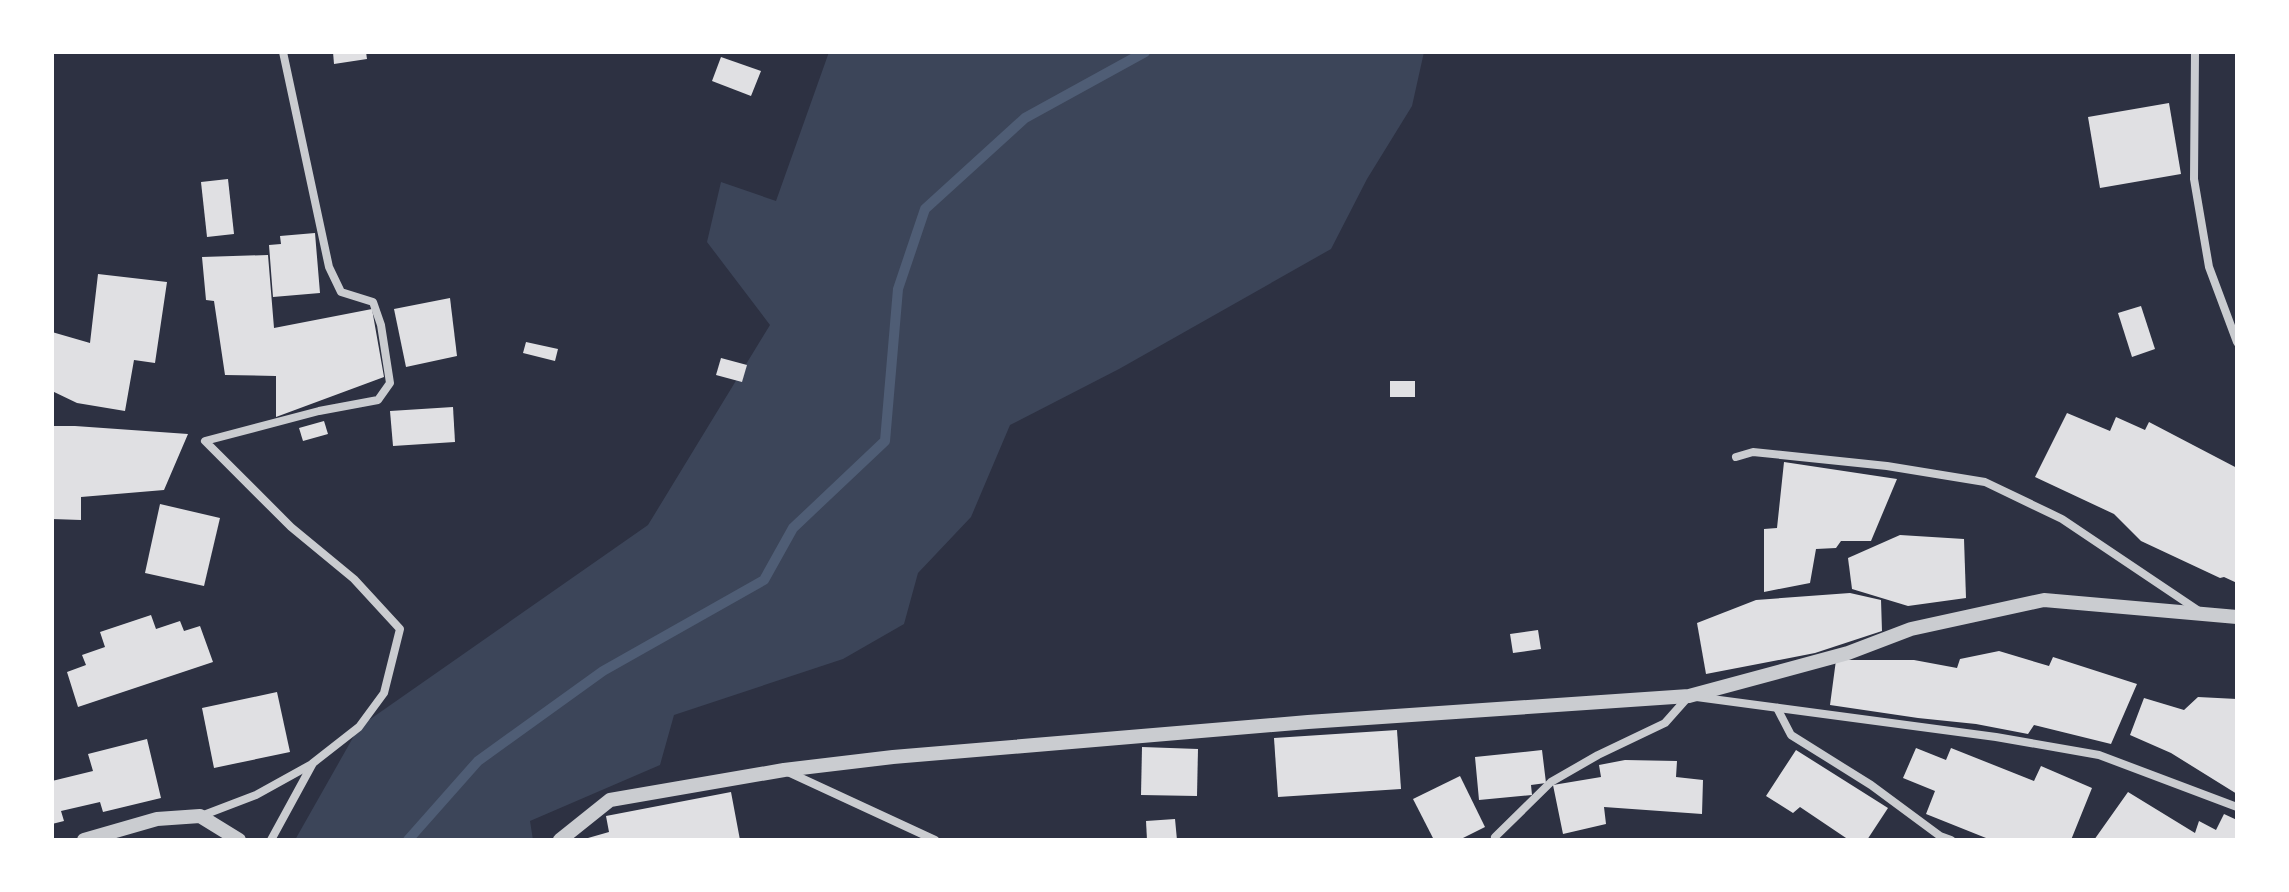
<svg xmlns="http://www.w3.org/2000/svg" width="2289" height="892" font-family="Jost,sans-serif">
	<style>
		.green { fill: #3c4559 }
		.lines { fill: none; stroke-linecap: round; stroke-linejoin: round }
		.stream { stroke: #4f5d75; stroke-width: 10 }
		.building { fill: #e0e0e3 }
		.minor { stroke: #caccd0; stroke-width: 8 }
		.tertiary { stroke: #caccd0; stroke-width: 14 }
	</style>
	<rect width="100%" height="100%" fill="#2d3142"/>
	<polygon class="green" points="829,52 1424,52 1412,106 1367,179 1331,249 1119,369 1010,425 971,517 918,573 904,624 843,659 674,715 660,765 530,821 533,840 295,840 359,727 648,525 770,325 707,242 721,182 776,201"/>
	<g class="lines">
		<polyline class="stream" points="408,840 478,761 603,671 764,580 793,528 885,441 898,289 925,209 1025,118 1145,52"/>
	</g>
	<g class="building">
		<polygon points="333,52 366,52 367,59 334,64"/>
		<polygon points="721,57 761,71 751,96 712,81"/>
		<polygon points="2169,103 2181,174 2100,188 2088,117"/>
		<polygon points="228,179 234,234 207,237 201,182"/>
		<polygon points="315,233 320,293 273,297 269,245 281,244 280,236"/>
		<polygon points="268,255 274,328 372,309 384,377 276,417 276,376 225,375 214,301 206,300 202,257"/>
		<polygon points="98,274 167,282 155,363 134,360 125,411 77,403 52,391 52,332 90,343"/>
		<polygon points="450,298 457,356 406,367 394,309"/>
		<polygon points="2141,306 2155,349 2132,357 2118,313"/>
		<polygon points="526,342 558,349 555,361 523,353"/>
		<polygon points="721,358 747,365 742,382 716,375"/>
		<rect x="1390" y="381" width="25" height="16"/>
		<polygon points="453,407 455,442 393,446 390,411"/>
		<polygon points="2067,413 2110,431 2116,417 2145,430 2149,422 2237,468 2237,583 2224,577 2220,578 2141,541 2114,514 2035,477"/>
		<polygon points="324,421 328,434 303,441 299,428"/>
		<polygon points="52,426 75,426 188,434 164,490 81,497 81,520 52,519"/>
		<polygon points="1784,462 1897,479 1871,541 1841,541 1836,548 1816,549 1810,583 1764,592 1764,529 1777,528"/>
		<polygon points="160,504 220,518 204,586 145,573"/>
		<polygon points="1900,535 1964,539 1966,598 1908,606 1852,589 1848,558"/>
		<polygon points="1850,593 1881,600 1882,631 1815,653 1706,674 1697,623 1756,600"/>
		<polygon points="151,615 156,629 180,621 184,631 200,626 213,662 78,707 67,672 86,665 82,655 105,647 100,632"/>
		<polygon points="1538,630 1541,649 1513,653 1510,634"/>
		<polygon points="1999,651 2049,666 2053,657 2137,684 2111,744 2034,725 2028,734 1976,724 1918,718 1830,705 1836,660 1914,660 1957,668 1960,659"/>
		<polygon points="277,692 290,752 214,768 202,708"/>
		<polygon points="2198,697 2237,699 2237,794 2171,753 2130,735 2144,698 2184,710"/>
		<polygon points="1397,730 1401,789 1278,797 1274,738"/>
		<polygon points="147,739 161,798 103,812 100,802 61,811 64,821 52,824 52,781 93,771 88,754"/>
		<polygon points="1142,747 1198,749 1197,796 1141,795"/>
		<polygon points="1916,748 1946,760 1951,748 2034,781 2041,766 2092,788 2071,840 1991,840 1926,814 1935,791 1903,778"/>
		<polygon points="1542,750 1546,783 1531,785 1532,795 1479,800 1475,757"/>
		<polygon points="1796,750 1888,808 1867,840 1849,840 1800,807 1793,813 1766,796"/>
		<polygon points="1625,760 1677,761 1676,777 1703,780 1702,814 1604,807 1606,824 1563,834 1553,785 1601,777 1599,765"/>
		<polygon points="1460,776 1485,827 1459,840 1434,840 1413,799"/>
		<polygon points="731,792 740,840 581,840 609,832 606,816"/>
		<polygon points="2128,792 2195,833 2199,821 2216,830 2224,814 2237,820 2237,840 2094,840"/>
		<polygon points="1175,819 1177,840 1147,840 1146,821"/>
	</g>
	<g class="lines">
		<g class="minor">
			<polyline points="2195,52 2194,179 2209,267 2237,342"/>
			<polyline points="1736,457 1753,452 1887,466 1985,482 2062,519 2199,611"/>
			<polyline points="1777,708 1791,735 1871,785 1940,836 1951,840"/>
			<polyline points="788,772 935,840"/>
			<polyline points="201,816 256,795 312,764"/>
			<polyline points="1495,837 1551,782 1598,755 1665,723 1689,696 1996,737 2099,755 2237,807"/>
			<polyline points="271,840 313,763 359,727 384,693 400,629 354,579 291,527 205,441 319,411 378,400 390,383 381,325 373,302 341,292 329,267 283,52"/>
		</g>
		<g class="tertiary">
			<polyline points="84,840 157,819 200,816 239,840"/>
			<polyline points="560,840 610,800 784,770 893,757 1308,722 1689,696 1848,653 1911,629 2044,600 2237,617"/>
		</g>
	</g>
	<rect width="2289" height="892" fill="none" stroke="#ffffff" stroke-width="108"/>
</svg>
